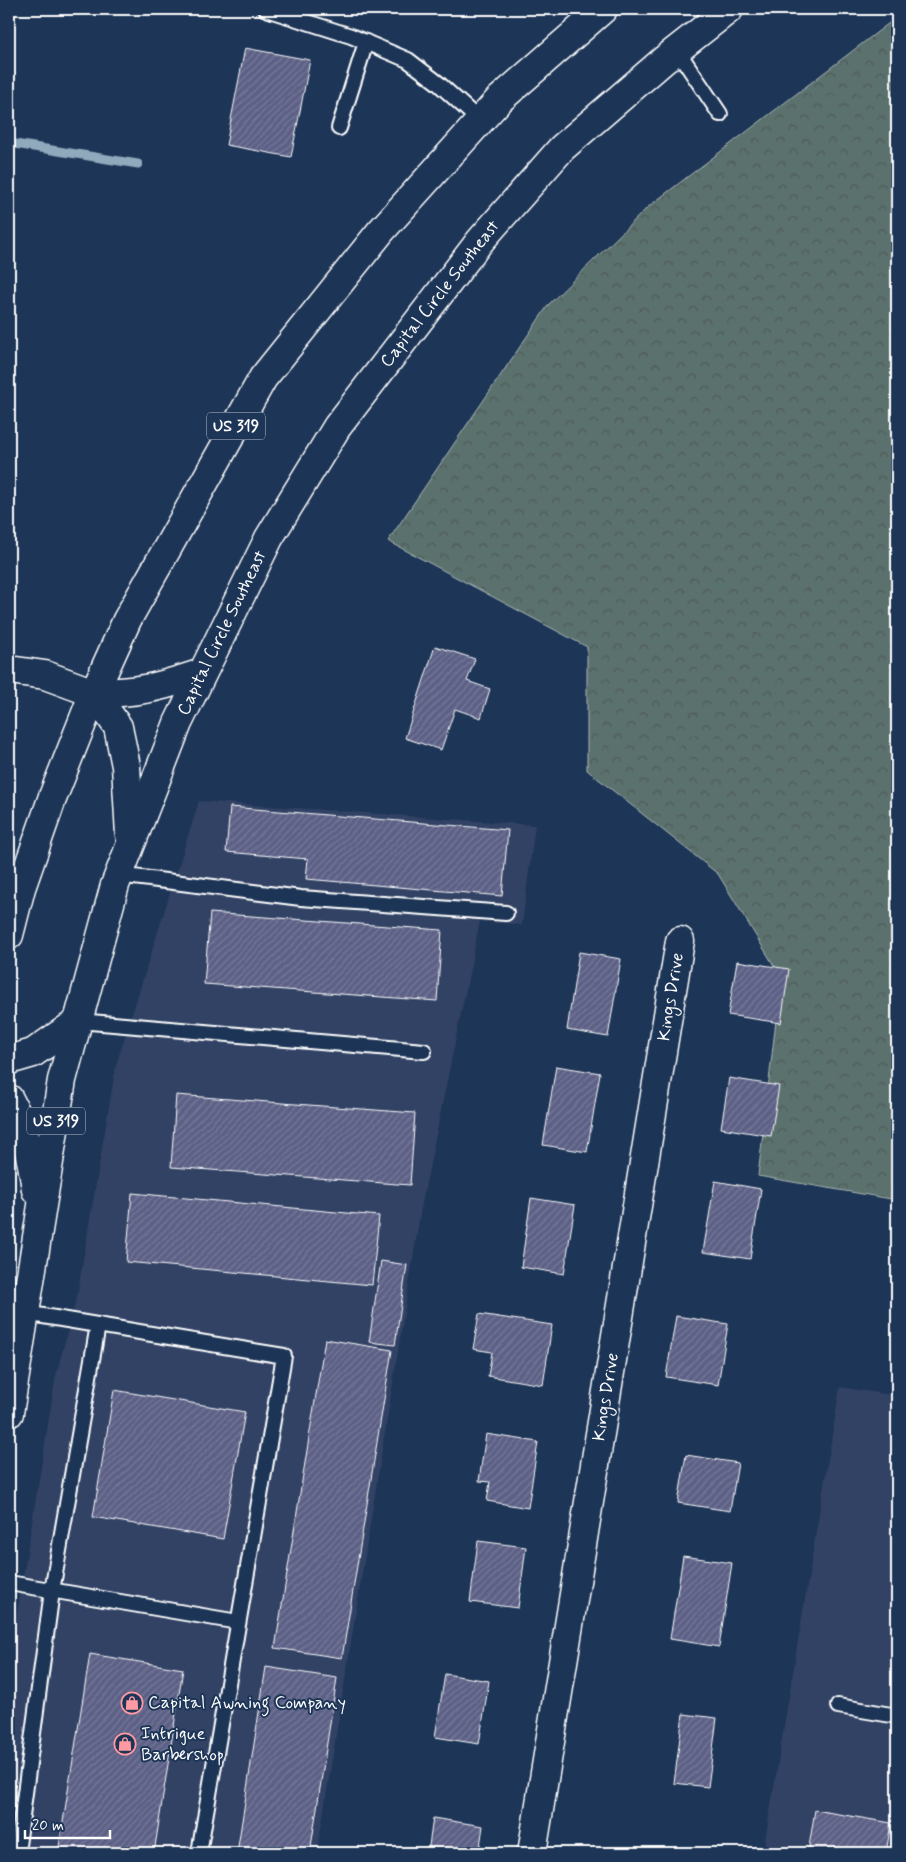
<svg xmlns="http://www.w3.org/2000/svg" width="906" height="1862" font-family="Mynerve,sans-serif">
	<style>
		.built { fill: #304265 }
		.forest { fill: url(#forest-crowns); stroke: #acb8b6 }
		.lines { fill: none; stroke-linecap: round; stroke-linejoin: round }
		.stream { stroke: #91a9bc; stroke-width: 9 }
		.building { fill: url(#building-hatch); stroke: #fff }
		.lane-casing { stroke: #fff; stroke-width: 18 }
		.street-casing { stroke: #fff; stroke-width: 31 }
		.primary-casing { stroke: #fff; stroke-width: 31 }
		.lane { stroke: #1d3557; stroke-width: 14 }
		.street { stroke: #1d3557; stroke-width: 28 }
		.primary { stroke: #1d3557; stroke-width: 28 }
		.labels { text-anchor: middle; dominant-baseline: central; stroke-width: 4; stroke-linejoin: round; paint-order: stroke }
		.shield { fill: #1d3557; stroke: #bbc2cd; stroke-width: 1 }
		.shield-label { font-size: 16px; font-weight: bold; fill: #fff }
		.street-label { font-size: 18px; fill: #fff; stroke: #1d3557 }
		.poi-label { font-size: 18px; fill: #fff; stroke: #1d3557; text-anchor: start }
	</style>
	<defs>
		<pattern id="forest-crowns" width="20" height="18" patternUnits="userSpaceOnUse" patternTransform="scale(1.25)"><rect width="20" height="18" fill="#5a716d"/><path d="M2 6a3 3 0 1 1 6 0M12 15a3 3 0 1 1 6 0" fill="none" stroke="#515958"/></pattern>
		<pattern id="building-hatch" width="6" height="6" patternUnits="userSpaceOnUse" patternTransform="scale(1.25)"><rect width="6" height="6" fill="#5d6186"/><path d="M-1 1l2-2M0 6l6-6M5 7l2-2" fill="none" stroke="#757998"/></pattern>
	</defs>
	<rect width="100%" height="100%" fill="#1d3557"/>
	<filter id="ink" filterUnits="userSpaceOnUse"><feTurbulence type="fractalNoise" baseFrequency=".02" numOctaves="2"/><feDisplacementMap in="SourceGraphic" scale="10" xChannelSelector="R" yChannelSelector="G"/><feConvolveMatrix kernelMatrix="1 2 1 2 8 2 1 2 1" color-interpolation-filters="sRGB"/></filter>
	<g filter="url(#ink)">
		<g class="built">
			<polygon points="199,801 535,825 522,925 480,921 422,1203 317,1853 9,1853 9,1663 56,1375 77,1296 116,1065"/>
			<polygon points="840,1387 897,1396 897,1853 763,1853"/>
		</g>
		<polygon class="forest" points="897,17 897,1200 758,1176 781,977 718,874 587,770 587,647 388,541 549,304 648,207"/>
		<g class="lines">
			<polyline class="stream" points="9,143 138,164"/>
		</g>
		<g class="building">
			<polygon points="245,48 310,60 291,157 226,145"/>
			<polygon points="435,646 475,659 467,681 490,689 481,718 455,709 441,750 405,738"/>
			<polygon points="230,807 508,830 502,896 306,879 308,859 226,852"/>
			<polygon points="210,913 442,930 437,1001 204,984"/>
			<polygon points="579,952 621,959 608,1037 567,1030"/>
			<polygon points="737,961 789,969 781,1023 728,1015"/>
			<polygon points="556,1066 600,1073 587,1152 543,1145"/>
			<polygon points="729,1078 779,1086 771,1136 721,1128"/>
			<polygon points="176,1095 415,1113 410,1185 171,1167"/>
			<polygon points="715,1181 761,1189 750,1259 703,1252"/>
			<polygon points="132,1193 379,1216 372,1285 126,1262"/>
			<polygon points="531,1198 575,1205 564,1274 521,1267"/>
			<polygon points="381,1261 407,1265 395,1345 369,1342"/>
			<polygon points="479,1314 552,1325 543,1385 488,1376 492,1352 473,1349"/>
			<polygon points="676,1316 728,1324 718,1385 666,1377"/>
			<polygon points="325,1339 392,1350 342,1658 275,1648"/>
			<polygon points="114,1390 245,1412 223,1539 93,1517"/>
			<polygon points="486,1434 538,1442 528,1508 487,1501 490,1482 479,1481"/>
			<polygon points="686,1455 738,1463 730,1511 678,1503"/>
			<polygon points="478,1541 526,1547 518,1608 470,1602"/>
			<polygon points="683,1556 732,1563 719,1647 670,1639"/>
			<polygon points="90,1654 183,1669 154,1853 58,1853"/>
			<polygon points="266,1667 337,1678 310,1853 237,1853"/>
			<polygon points="445,1674 489,1681 479,1744 435,1737"/>
			<polygon points="683,1714 717,1718 708,1787 674,1783"/>
			<polygon points="815,1810 891,1823 886,1853 808,1853"/>
			<polygon points="433,1818 483,1826 479,1853 428,1853"/>
		</g>
		<g class="lines">
			<g class="lane-casing">
				<g id="lane">
					<polyline points="266,9 351,36 408,60 438,83 480,121"/>
					<polyline points="677,50 720,114"/>
					<polyline points="339,128 366,42"/>
					<polyline points="118,875 301,898 506,913"/>
					<polyline points="79,1021 424,1051"/>
					<polyline points="25,1313 284,1356 199,1853"/>
					<polyline points="9,1583 238,1622"/>
					<polyline points="838,1706 897,1716"/>
					<polyline points="17,1853 52,1591 98,1325"/>
				</g>
			</g>
			<g class="street-casing">
				<g id="street">
					<polyline points="9,670 45,675 94,693"/>
					<polyline points="532,1853 680,941"/>
				</g>
			</g>
			<g class="primary-casing">
				<g id="primary">
					<polyline points="94,693 118,727 126,766 130,835"/>
					<path d="M94 693C138 693 160 687 202 673"/>
					<polyline points="9,935 21,888 52,799 94,693 127,620 263,378 381,231 480,121 499,100 603,9"/>
					<polyline points="9,1060 33,1053 79,1021"/>
					<path d="M9 1099C25 1128 32 1157 36 1190"/>
					<polyline points="9,1413 62,1080 115,885 178,723 269,538 337,427 480,241 562,148 664,60 729,9"/>
				</g>
			</g>
			<use href="#lane" class="lane"/>
			<use href="#street" class="street"/>
			<use href="#primary" class="primary"/>
		</g>
	</g>
	<defs>
		<g id="shop-ring" transform="scale(1.125)"><circle r="9.5" fill="#1d3557" stroke="#ff9aa2" stroke-width="1.5"/><path d="M-5-2.5h2.3a2.7 3.5 0 0 1 5.4 0H5L5.5 6h-11ZM-1.5-2.5h3a1.5 2.3 0 0 0-3 0Z" fill="#ff9aa2"/></g>
	</defs>
	<g fill-rule="evenodd">
		<use href="#shop-ring" x="132" y="1703"/>
		<use href="#shop-ring" x="125" y="1744"/>
	</g>
	<g class="labels">
		<g class="shield">
			<rect x="207" y="412.5" width="58" height="27" rx="4"/>
			<rect x="27" y="1107.5" width="58" height="27" rx="4"/>
		</g>
		<g class="shield-label">
			<text x="236" y="426">US 319</text>
			<text x="56" y="1121">US 319</text>
		</g>
		<g class="street-label">
			<text transform="translate(440 294) rotate(-52)">Capital Circle Southeast</text>
			<text transform="translate(222 633) rotate(-64)">Capital Circle Southeast</text>
			<text transform="translate(671 997) rotate(-81)">Kings Drive</text>
			<text transform="translate(606 1397) rotate(-81)">Kings Drive</text>
		</g>
		<g class="poi-label">
			<text x="148" y="1703">Capital Awning Company</text>
			<text x="141" y="1734">Intrigue<tspan x="141" dy="21">Barbershop</tspan></text>
		</g>
	</g>
	<rect width="906" height="1862" fill="none" stroke="#1d3557" stroke-width="30"/>
	<rect x="15" y="15" width="876" height="1832" fill="none" stroke="#fff" stroke-width="2" filter="url(#ink)"/>
	<path d="M25 1830v8h85v-8" fill="none" stroke="#ffffff" stroke-width="2.5"/>
	<text x="32" y="1830" font-size="15" fill="#ffffff" stroke="#1d3557" stroke-width="4" paint-order="stroke">20 m</text>
</svg>
